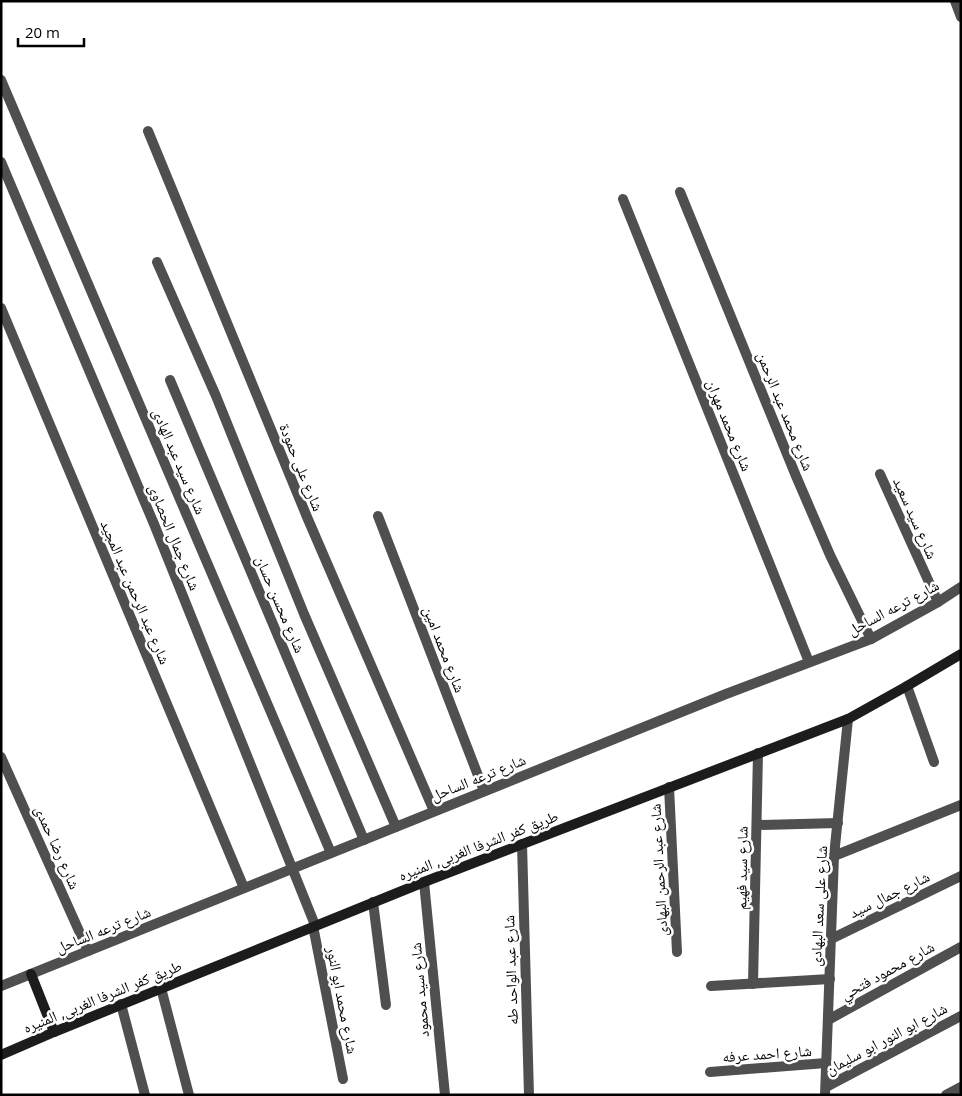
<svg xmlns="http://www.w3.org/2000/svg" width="962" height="1096" font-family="'Open Sans','Noto Naskh Arabic',sans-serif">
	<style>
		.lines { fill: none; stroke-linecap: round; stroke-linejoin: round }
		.street { stroke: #4f4f4f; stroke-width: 10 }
		.secondary { stroke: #1c1c1c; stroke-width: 10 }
		.labels { text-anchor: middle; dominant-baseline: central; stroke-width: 5; stroke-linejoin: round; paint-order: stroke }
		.street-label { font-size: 15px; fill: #000; stroke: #fff }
	</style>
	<rect width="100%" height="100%" fill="#fff"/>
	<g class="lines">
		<g class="street">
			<polyline points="955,1 961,17"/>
			<polyline points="1,80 331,853"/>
			<polyline points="148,131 307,517 434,811"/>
			<polyline points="1,162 154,524 315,925"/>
			<polyline points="680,192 796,476 830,555 871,639"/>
			<polyline points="623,199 809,662"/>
			<polyline points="157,262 216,396 304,614 396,827"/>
			<polyline points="1,308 244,888"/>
			<polyline points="170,380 364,840"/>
			<polyline points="880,474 938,602"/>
			<polyline points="378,516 484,791"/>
			<polyline points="907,686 934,762"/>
			<polyline points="1,757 88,951"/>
			<polyline points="669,787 677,952"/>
			<polyline points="757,825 838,823"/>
			<polyline points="522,844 529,1095"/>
			<polyline points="834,856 961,805"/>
			<polyline points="424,882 445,1095"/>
			<polyline points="373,902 386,1005"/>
			<polyline points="313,926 343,1079"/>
			<polyline points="831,939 961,876"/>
			<polyline points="753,984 758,753"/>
			<polyline points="1,986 726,694 871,639 938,602 961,587"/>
			<polyline points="711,986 830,979"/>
			<polyline points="161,988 189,1095"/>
			<polyline points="121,1004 145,1095"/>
			<polyline points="828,1020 961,947"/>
			<polyline points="710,1072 826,1063"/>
			<polyline points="826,1087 961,1016"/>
			<polyline points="825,1095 834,856 848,719"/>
			<polyline points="946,1095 961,1087"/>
		</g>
		<g class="secondary">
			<polyline points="31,974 54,1032"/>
			<polyline points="1,1055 54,1032 424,882 848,719 907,686 961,654"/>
		</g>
	</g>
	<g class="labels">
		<g class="street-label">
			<text transform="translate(786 411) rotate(68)">شارع محمد عبد الرحمن</text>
			<text transform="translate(730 425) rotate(68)">شارع محمد مهران</text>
			<text transform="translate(180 461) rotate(67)">شارع سيد عبد الهادى</text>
			<text transform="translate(302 467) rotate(68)">شارع على حمودة</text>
			<text transform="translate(916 518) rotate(66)">شارع سيد سعيد</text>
			<text transform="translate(175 537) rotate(68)">شارع جمال الحصاوى</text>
			<text transform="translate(136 592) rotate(67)">شارع عبد الرحمن عبد المجيد</text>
			<text transform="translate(281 604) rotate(67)">شارع محسن حسان</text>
			<text transform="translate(893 607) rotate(-28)">شارع ترعه الساحل</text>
			<text transform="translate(445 649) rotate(69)">شارع محمد امين</text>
			<text transform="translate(478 777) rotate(-22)">شارع ترعه الساحل</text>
			<text transform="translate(478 845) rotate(-21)">طريق كفر الشرفا الغربى, المنيره</text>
			<text transform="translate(58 847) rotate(66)">شارع رضا حمدى</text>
			<text transform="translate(741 868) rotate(-89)">شارع سيد فهيم</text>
			<text transform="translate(658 870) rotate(-93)">شارع عبد الرحمن البهادى</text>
			<text transform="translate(889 894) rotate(-26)">شارع جمال سيد</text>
			<text transform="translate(818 906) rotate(-87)">شارع على سعد البهادى</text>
			<text transform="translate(103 929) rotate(-22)">شارع ترعه الساحل</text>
			<text transform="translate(510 970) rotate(-92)">شارع عبد الواحد طه</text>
			<text transform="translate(887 970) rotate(-29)">شارع محمود فتحي</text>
			<text transform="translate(419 990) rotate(-95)">شارع سيد محمود</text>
			<text transform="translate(102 996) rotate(-22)">طريق كفر الشرفا الغربى, المنيره</text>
			<text transform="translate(343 1000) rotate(79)">شارع محمد ابو النور</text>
			<text transform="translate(886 1038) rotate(-28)">شارع ابو النور ابو سليمان</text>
			<text transform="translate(767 1053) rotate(-4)">شارع احمد عرفه</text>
		</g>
	</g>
	<rect width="962" height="1096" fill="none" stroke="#000000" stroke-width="5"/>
	<path d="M18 38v8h66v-8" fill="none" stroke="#000000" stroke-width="2.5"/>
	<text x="25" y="38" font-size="15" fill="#000000" stroke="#ffffff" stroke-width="4" paint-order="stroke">20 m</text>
</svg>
